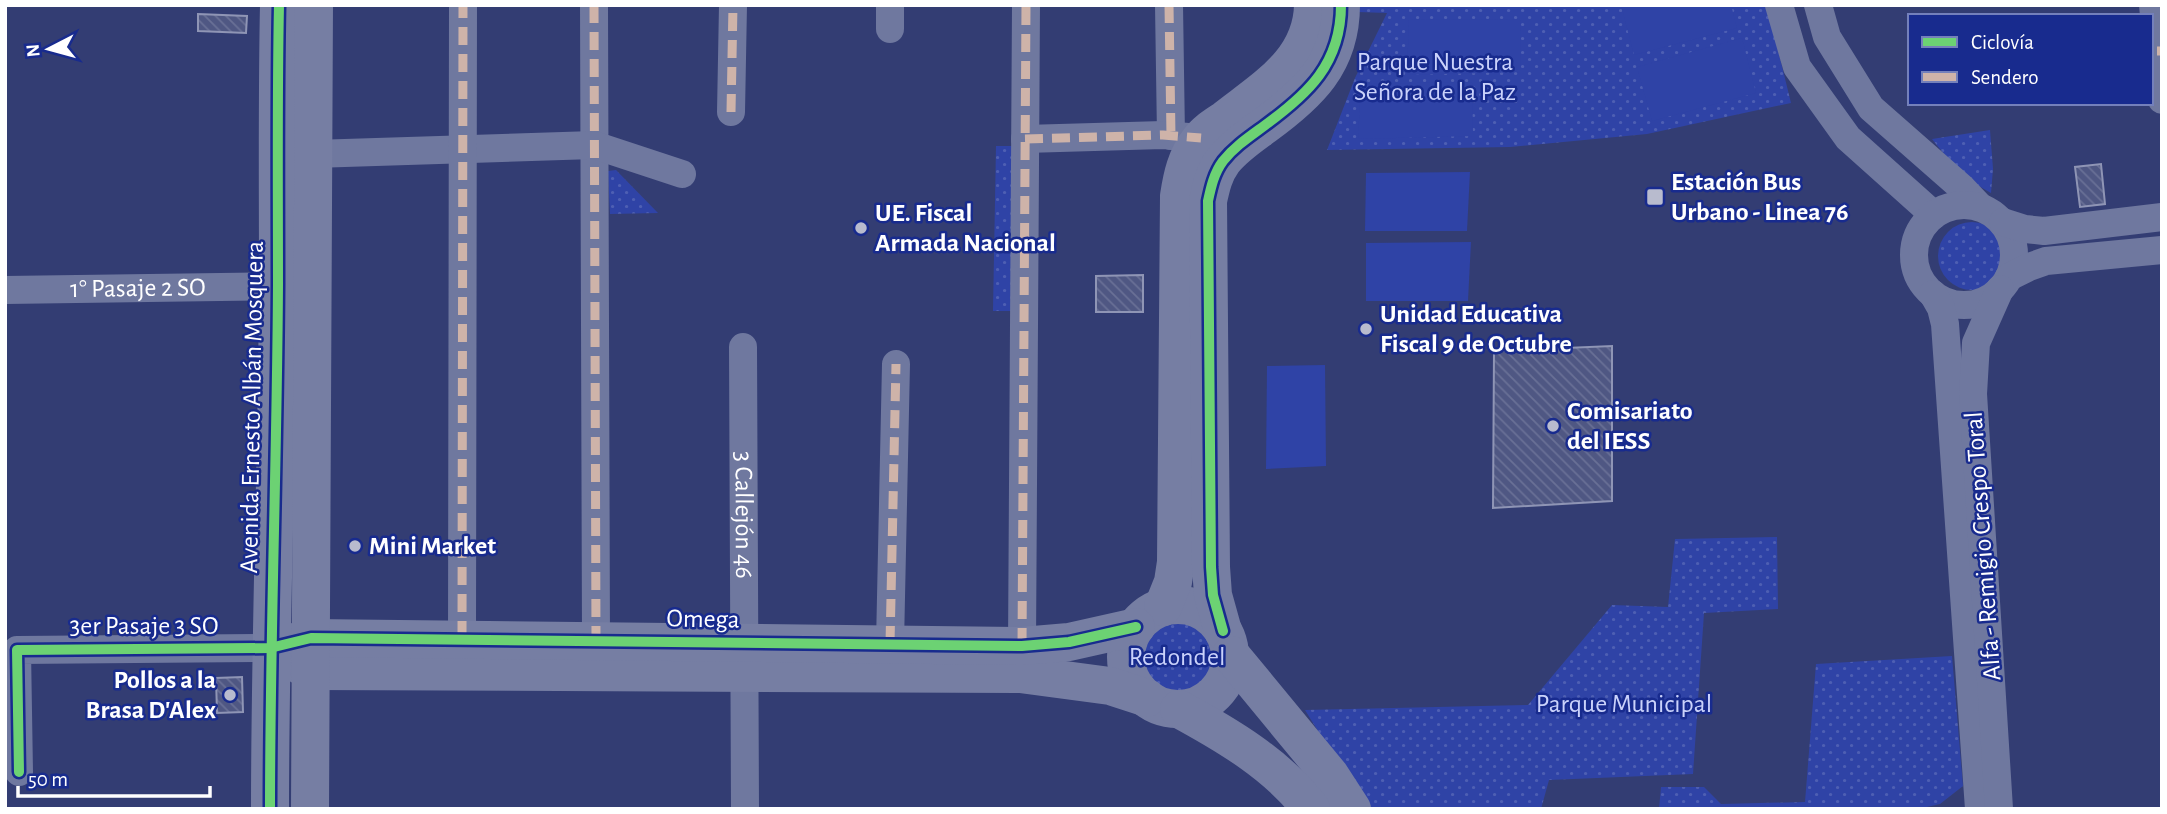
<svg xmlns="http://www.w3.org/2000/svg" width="2167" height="814" font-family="'Alegreya Sans',sans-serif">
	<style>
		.grass { fill: url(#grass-dots) }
		.garden { fill: #2f43a6 }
		.building { fill: url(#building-back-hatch); stroke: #8f95b5; stroke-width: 2 }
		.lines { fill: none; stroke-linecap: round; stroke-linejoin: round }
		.street { stroke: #6f789f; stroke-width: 28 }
		.secondary { stroke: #767ea3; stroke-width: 38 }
		.quiet { stroke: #ceb3a9; stroke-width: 9; stroke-dasharray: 18 9; stroke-linecap: butt }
		.cycleway-casing { stroke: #182b8e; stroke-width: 15 }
		.cycleway { stroke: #6cd273; stroke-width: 10 }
		.poi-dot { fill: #b8bbce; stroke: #182b8e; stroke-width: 2.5 }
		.labels { text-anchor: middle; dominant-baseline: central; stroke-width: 5; stroke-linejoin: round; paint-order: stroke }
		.park-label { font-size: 26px; fill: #cad2fb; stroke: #182b8e }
		.poi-label { font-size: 26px; font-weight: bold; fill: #fff; stroke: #182b8e; text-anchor: start }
		.street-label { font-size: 26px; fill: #fff; stroke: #182b8e }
	</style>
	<defs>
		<pattern id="grass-dots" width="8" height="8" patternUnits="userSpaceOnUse" patternTransform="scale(1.75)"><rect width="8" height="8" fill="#2f43a6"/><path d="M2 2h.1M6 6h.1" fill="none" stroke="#4e5fb3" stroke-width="1.8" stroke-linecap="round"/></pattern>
		<pattern id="building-back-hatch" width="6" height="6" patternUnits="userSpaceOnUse" patternTransform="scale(1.75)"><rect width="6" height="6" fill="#4f5783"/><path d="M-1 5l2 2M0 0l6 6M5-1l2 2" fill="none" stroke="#697096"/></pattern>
	</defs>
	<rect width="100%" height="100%" fill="#333d73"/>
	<g class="grass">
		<polygon points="1358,5 1767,5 1791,103 1647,134 1510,147 1327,150 1355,78 1387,13 1358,12"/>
		<path d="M1990 130 1993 169 1991 193C1967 181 1948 160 1932 139Z"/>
		<polygon points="996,146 1021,146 1019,311 993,311"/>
		<polygon points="616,170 658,213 610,214 608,171"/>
		<circle cx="1972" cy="256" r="34"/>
		<polygon points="1777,537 1778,609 1704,613 1693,774 1549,780 1541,809 1366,809 1305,710 1528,705 1612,605 1668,607 1675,539"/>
		<circle cx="1177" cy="657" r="36"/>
		<polygon points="1952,656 1963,786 1940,804 1918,809 1659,809 1661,787 1704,787 1721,804 1805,802 1816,664"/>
	</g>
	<g class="garden">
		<polygon points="1621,5 1731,5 1737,28 1634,55"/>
		<polygon points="1520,19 1521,72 1407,75 1409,20"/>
		<polygon points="1742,38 1756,93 1652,121 1637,67"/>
		<polygon points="1472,82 1473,136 1358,139 1361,84"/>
		<polygon points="1470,172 1467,231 1365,231 1366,173"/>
		<polygon points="1471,242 1468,301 1366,301 1366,243"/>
		<polygon points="1325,365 1326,466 1266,469 1267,366"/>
	</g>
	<g class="building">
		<polygon points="198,14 247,16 246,33 198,31"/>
		<polygon points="2101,164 2105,204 2080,207 2075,167"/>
		<polygon points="1143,275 1143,312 1096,312 1096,276"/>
		<polygon points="1612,346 1612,501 1493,508 1494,351"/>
		<polygon points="242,677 243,712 217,713 216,678"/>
	</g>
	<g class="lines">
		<g class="street">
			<polyline points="594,5 596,641"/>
			<polyline points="890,5 890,29"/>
			<polyline points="1169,5 1171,136"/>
			<polyline points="1779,5 1797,67 1848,138 1934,215"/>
			<polyline points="1818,5 1827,37 1871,108 1961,187 1980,207"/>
			<polyline points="2153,5 2162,100"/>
			<polyline points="731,112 733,5"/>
			<polyline points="1025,139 1163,135 1201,138"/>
			<polyline points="313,154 594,145 682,174"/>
			<circle cx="1964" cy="255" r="50"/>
			<polyline points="2003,222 2025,229 2044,231 2162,217"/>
			<polyline points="2009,277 2029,267 2046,261 2162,250"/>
			<path id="s1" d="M5 290 296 286"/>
			<polyline points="1933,294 1941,308 1945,324 1979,809"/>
			<path id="s2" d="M743 347 745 809"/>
			<polyline points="462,639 463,5"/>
			<polyline points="890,644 896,364"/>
			<polyline points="1022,646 1026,5"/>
			<polyline points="19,772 17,650 270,648"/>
			<polyline points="1999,809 1973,394 1976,343 2000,289"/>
		</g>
		<g class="secondary">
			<circle cx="1178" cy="657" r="52"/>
			<path d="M1163 607 1173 582 1176 562 1179 196C1182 176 1186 157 1199 141 1205 132 1215 126 1224 120 1263 89 1312 62 1313 5"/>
			<path d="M1223 631 1213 595 1211 567 1208 201C1211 187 1214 173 1223 161 1234 147 1249 137 1264 126 1308 94 1341 64 1341 5"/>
			<polyline points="270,648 310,671 1020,674 1110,686 1147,698"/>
			<polyline points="270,648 311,638 1022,646 1069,642 1136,627"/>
			<polyline points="1231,655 1330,775 1352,809"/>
			<path d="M1179 709C1227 735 1278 765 1311 809"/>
			<path d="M270 809C270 634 277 460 278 285 278 192 277 99 279 5"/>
			<polyline points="310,809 314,5"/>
		</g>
		<g class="quiet">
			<polyline points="594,5 596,641"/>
			<polyline points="1169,5 1171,136"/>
			<polyline points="2157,51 2162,51"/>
			<polyline points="731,112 733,5"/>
			<polyline points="1025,139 1163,135 1201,138"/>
			<polyline points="462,639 463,5"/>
			<polyline points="890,644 896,364"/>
			<polyline points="1022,646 1026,5"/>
		</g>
		<g class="cycleway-casing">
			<g id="cycleway">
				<path d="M1223 631 1213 595 1211 567 1208 201C1211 187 1214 173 1223 161 1234 147 1249 137 1264 126 1308 94 1341 64 1341 5"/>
				<polyline points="19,772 17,650 270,648 311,638 1022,646 1069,642 1136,627"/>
				<path d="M270 809C270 634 277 460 278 285 278 192 277 99 279 5"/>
			</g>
		</g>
		<use href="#cycleway" class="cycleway"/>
	</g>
	<g class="poi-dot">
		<rect x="1646" y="188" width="18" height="18" rx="3.5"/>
		<circle cx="861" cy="228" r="7"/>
		<circle cx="1366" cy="329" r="7"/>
		<circle cx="1553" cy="426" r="7"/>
		<circle cx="355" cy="546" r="7"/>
		<circle cx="230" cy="695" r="7"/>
	</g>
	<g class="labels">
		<g class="park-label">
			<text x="1435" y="62">Parque Nuestra<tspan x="1435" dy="30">Señora de la Paz</tspan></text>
			<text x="1177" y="657">Redondel</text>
			<text x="1624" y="704">Parque Municipal</text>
		</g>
		<g class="poi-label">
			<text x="1671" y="182">Estación Bus<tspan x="1671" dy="30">Urbano - Linea 76</tspan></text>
			<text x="875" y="213">UE. Fiscal<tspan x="875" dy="30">Armada Nacional</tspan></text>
			<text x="1380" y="314">Unidad Educativa<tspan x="1380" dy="30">Fiscal 9 de Octubre</tspan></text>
			<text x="1567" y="411">Comisariato<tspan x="1567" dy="30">del IESS</tspan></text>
			<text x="369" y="546">Mini Market</text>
			<text x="216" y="680" text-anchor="end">Pollos a la<tspan x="216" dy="30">Brasa D'Alex</tspan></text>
		</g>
		<g class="street-label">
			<text stroke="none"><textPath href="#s1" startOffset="133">1° Pasaje 2 SO</textPath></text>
			<text transform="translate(252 407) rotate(-89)">Avenida Ernesto Albán Mosquera</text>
			<text stroke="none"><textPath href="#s2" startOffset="168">3 Callejón 46</textPath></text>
			<text transform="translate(1983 546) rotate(-94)">Alfa - Remigio Crespo Toral</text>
			<text transform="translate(703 619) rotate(1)">Omega</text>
			<text x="144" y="626">3er Pasaje 3 SO</text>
		</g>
	</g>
	<rect width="2167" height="814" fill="none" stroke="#ffffff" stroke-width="14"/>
	<rect x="1908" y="14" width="245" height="91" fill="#182b8e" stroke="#7480bb" stroke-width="2"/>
	<rect x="1922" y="37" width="35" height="10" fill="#6cd273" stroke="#7480bb" stroke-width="2"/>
	<text x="1971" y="49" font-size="21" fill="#ffffff">Ciclovía</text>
	<rect x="1922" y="72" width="35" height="10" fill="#ceb3a9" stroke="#7480bb" stroke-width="2"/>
	<text x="1971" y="84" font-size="21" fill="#ffffff">Sendero</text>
	<g transform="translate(49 49) rotate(264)" stroke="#182b8e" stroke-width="5" paint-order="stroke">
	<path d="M0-5L12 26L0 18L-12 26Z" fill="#ffffff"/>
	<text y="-10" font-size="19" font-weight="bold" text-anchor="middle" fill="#ffffff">N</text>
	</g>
	<path d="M18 786v10h192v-10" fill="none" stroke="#ffffff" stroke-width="3.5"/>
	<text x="28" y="786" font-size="21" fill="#ffffff" stroke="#182b8e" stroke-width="5" paint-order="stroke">50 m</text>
</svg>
